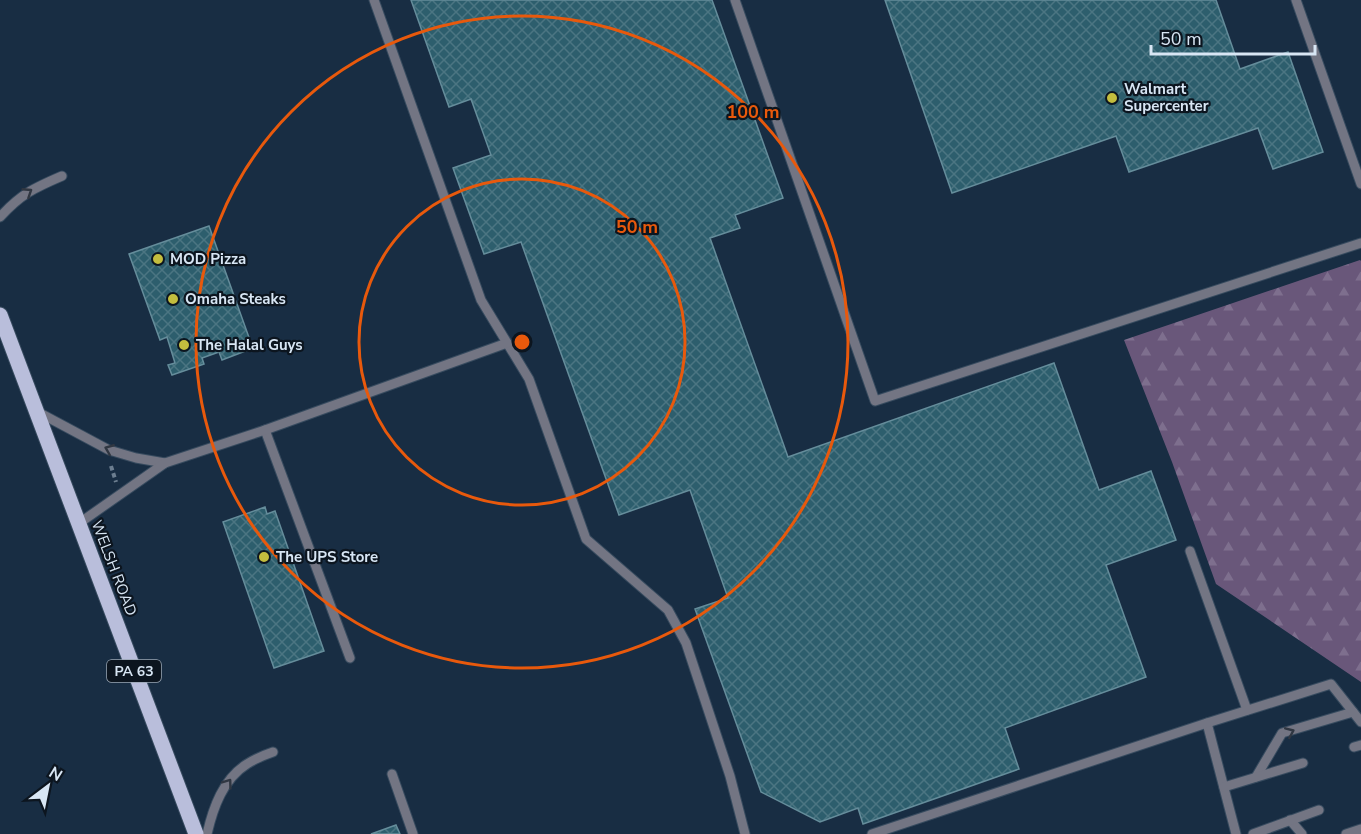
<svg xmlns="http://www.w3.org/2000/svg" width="1361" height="834" font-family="'Nunito Sans',sans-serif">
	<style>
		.forest { fill: url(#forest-firs) }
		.building { fill: url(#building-cross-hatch); stroke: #658d9b; stroke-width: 1.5 }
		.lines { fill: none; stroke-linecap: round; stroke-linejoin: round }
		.lane-casing { stroke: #374b5f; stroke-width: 11 }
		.primary-casing { stroke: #374b5f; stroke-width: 17 }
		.path { stroke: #6c7e90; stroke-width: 4; stroke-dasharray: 4.5 3; stroke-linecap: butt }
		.lane { stroke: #737583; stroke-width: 9 }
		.primary { stroke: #b9bedb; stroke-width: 15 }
		.oneway { stroke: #303742 }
		.ring { fill: none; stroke: #e8590c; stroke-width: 3 }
		.poi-dot { fill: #c3bd3e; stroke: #0c151f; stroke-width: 2 }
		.labels { text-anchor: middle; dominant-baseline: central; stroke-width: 4.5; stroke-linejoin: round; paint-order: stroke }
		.shield { fill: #0c151f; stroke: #9ba7b4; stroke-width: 1.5 }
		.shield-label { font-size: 14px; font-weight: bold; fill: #d8e6f4 }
		.poi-label { font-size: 15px; font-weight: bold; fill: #d8e6f4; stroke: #0c151f; text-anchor: start }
		.street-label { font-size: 15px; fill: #d8e6f4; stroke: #0c151f }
		.centre { fill: #e8590c; stroke: #0c151f; stroke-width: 3 }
		.ring-label { font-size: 18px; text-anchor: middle; font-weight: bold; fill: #e8590c; stroke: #0c151f; stroke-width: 4.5; stroke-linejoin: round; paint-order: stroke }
	</style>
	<defs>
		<pattern id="forest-firs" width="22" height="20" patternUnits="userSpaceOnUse" patternTransform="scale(1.5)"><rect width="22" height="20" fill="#69577a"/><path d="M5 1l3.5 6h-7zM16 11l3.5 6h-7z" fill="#7e6f8e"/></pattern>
		<pattern id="building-cross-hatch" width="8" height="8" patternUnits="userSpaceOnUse" patternTransform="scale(1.5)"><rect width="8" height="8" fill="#2d5e6d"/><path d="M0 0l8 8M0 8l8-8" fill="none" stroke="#4b7582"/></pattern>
	</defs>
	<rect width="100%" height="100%" fill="#182d43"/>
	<polygon class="forest" points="1360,260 1361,261 1361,682 1216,584 1172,462 1124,340"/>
	<g class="building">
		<polygon points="411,0 712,0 783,198 735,215 740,228 710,238 788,457 1054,363 1099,490 1151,471 1176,540 1106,565 1146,677 1005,728 1019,769 863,824 858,808 820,822 761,792 695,609 728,598 690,490 619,515 521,242 484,254 453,168 491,155 471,99 449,107"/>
		<polygon points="885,0 1216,0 1240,69 1288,52 1323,152 1273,169 1258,128 1129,172 1116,136 952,193"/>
		<polygon points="209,226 251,343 246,345 248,350 222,360 219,352 202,358 204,364 172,375 168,365 175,363 167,337 160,340 129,254"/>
		<polygon points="265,507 267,514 275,511 324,651 274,668 223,522"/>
		<polygon points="396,825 400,834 371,834"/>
	</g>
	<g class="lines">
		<g class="lane-casing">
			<g id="lane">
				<polyline points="374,0 481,300 529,379 586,539 668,610 686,643 730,776 745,834"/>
				<polyline points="735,0 875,401 1361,243"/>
				<polyline points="1296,0 1361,184"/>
				<path d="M0 217C21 194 34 188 62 176"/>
				<polyline points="36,411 109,450 136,458 165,463"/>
				<polyline points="265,430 350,658"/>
				<polyline points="78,524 165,463 265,430 507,343"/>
				<polyline points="1190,551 1247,710"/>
				<polyline points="1207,723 1236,834"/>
				<polyline points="1354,747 1361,745"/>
				<polyline points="392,774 413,834"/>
				<polyline points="1256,777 1282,733 1353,712"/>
				<polyline points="1224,787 1303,763"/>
				<polyline points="1290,820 1302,834"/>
				<path d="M207 834C213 808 223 779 247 764 255 759 264 755 273 752"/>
				<polyline points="872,834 1207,723 1331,684 1361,722"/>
				<polyline points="1253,834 1319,810"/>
				<polyline points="1346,834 1361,829"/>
			</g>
		</g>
		<g class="primary-casing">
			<polyline id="primary" points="0,315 196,834"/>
		</g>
		<polyline class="path" points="111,466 116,482"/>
		<use href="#lane" class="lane"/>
		<use href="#primary" class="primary"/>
	</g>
	<defs><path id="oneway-chevron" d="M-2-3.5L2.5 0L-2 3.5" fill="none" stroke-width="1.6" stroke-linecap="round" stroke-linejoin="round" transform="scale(1.5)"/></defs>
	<g class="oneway">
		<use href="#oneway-chevron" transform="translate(28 192) rotate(-33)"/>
		<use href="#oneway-chevron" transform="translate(109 449) rotate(-158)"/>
		<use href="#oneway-chevron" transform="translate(1290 732) rotate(-23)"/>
		<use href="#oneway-chevron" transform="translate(228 783) rotate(-54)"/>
	</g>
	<g class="ring">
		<circle cx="522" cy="342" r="163"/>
		<circle cx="522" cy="342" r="326"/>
	</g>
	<g class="poi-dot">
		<circle cx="1112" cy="98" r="6"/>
		<circle cx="158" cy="259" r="6"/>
		<circle cx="173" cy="299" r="6"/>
		<circle cx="184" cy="345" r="6"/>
		<circle cx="264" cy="557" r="6"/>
	</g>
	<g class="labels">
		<rect class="shield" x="107" y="660" width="54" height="22" rx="4.5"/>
		<g class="shield-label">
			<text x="134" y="671">PA 63</text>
		</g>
		<g class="poi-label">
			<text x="1124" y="89">Walmart<tspan x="1124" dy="17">Supercenter</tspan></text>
			<text x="170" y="259">MOD Pizza</text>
			<text x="185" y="299">Omaha Steaks</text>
			<text x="196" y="345">The Halal Guys</text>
			<text x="276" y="557">The UPS Store</text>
		</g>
		<g class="street-label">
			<text transform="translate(114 568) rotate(69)">WELSH ROAD</text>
		</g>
	</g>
	<circle cx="522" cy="342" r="9" class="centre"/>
	<g class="ring-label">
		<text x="753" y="118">100 m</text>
		<text x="637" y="233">50 m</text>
	</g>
	<g transform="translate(48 786) rotate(32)" stroke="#0c151f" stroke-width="4.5" paint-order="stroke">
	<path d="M0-4.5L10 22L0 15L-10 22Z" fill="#d8e6f4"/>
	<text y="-9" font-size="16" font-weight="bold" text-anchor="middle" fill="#d8e6f4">N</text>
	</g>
	<path d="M1151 45v9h164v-9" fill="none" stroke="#d8e6f4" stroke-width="3"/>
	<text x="1160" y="45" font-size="18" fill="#d8e6f4" stroke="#0c151f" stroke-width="4.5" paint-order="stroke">50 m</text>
</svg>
